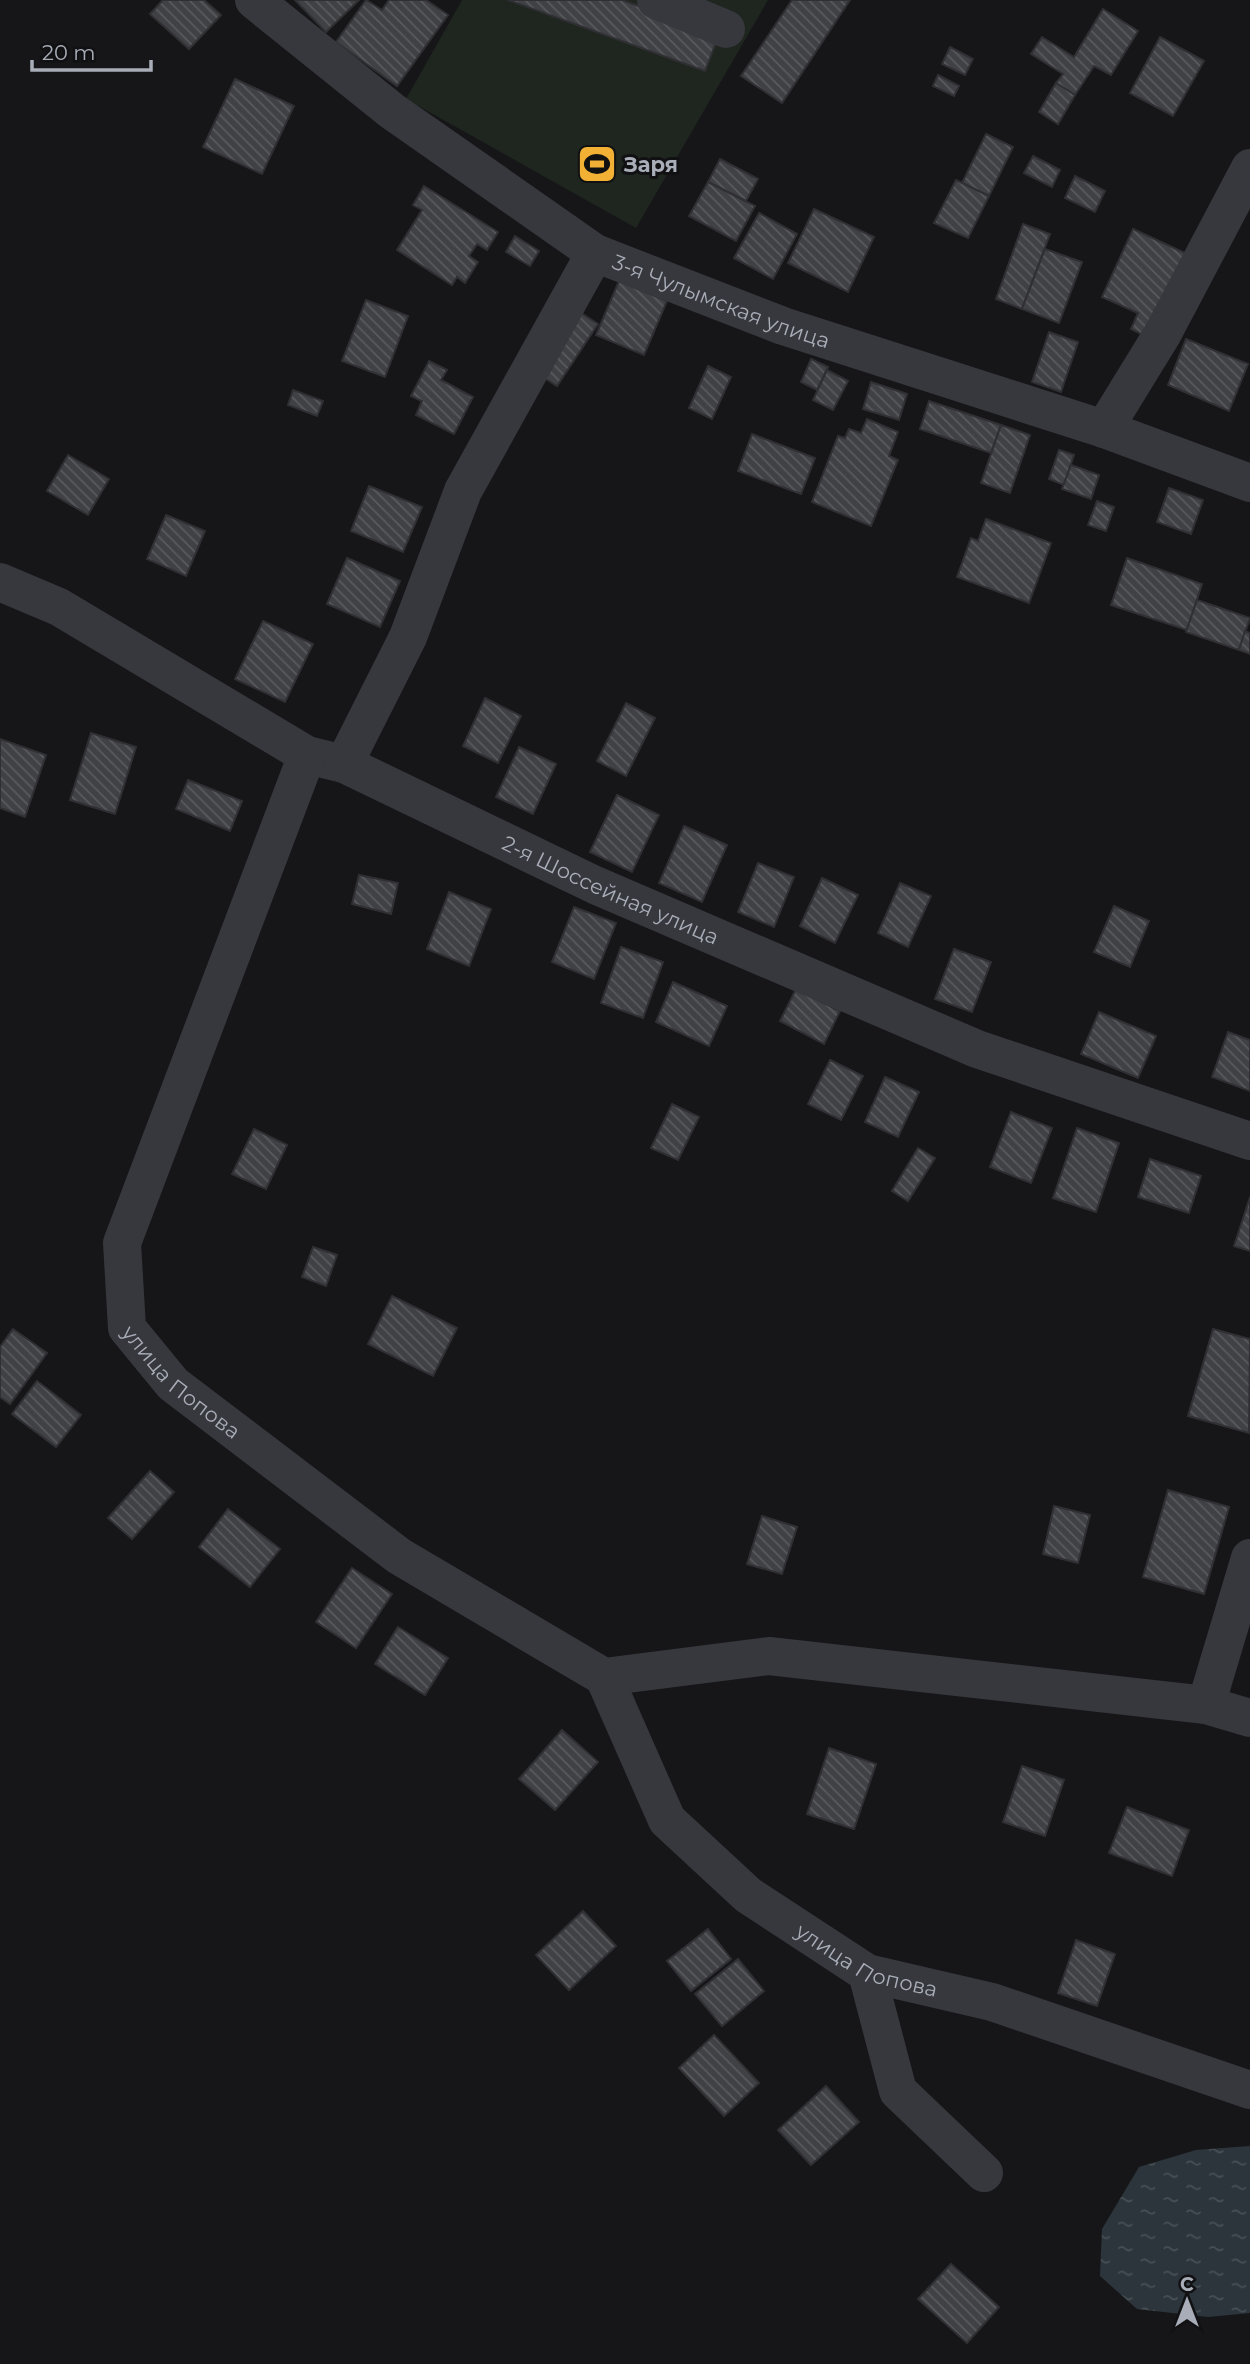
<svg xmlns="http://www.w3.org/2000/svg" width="1250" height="2364" font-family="Montserrat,sans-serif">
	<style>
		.park { fill: #1e261f }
		.water { fill: url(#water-ripples) }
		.building { fill: url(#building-back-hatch); stroke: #303034; stroke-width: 2 }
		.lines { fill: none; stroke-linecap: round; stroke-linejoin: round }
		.minor { stroke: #37383d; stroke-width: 38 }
		.labels { text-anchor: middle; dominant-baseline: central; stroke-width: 6; stroke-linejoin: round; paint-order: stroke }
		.poi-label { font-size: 21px; font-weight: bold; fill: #a8adb8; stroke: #111113; text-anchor: start }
		.street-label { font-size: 21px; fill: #a8adb8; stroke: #111113 }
	</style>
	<defs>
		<pattern id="water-ripples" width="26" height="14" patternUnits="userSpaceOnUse" patternTransform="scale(1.75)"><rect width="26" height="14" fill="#2c353c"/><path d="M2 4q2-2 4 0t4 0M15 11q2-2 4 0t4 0" fill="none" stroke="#485056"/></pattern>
		<pattern id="building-back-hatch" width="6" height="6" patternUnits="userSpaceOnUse" patternTransform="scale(1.75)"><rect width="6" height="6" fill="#404145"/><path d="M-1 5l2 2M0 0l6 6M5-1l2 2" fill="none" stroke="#595a5e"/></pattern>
	</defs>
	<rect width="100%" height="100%" fill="#161618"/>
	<polygon class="park" points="462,0 768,0 636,228 406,99"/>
	<polygon class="water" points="1250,2146 1250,2313 1208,2317 1137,2309 1100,2276 1102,2229 1139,2167 1196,2150"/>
	<g class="building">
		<polygon points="163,0 204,0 221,15 189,49 150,14"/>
		<polygon points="295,0 359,0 326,32"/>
		<polygon points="366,0 382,10 389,0 426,0 448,15 397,86 336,42"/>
		<polygon points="508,0 622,0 719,35 705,71"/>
		<polygon points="792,0 850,0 782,103 741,76"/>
		<polygon points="1103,9 1138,31 1111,75 1094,66 1075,95 1056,83 1063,74 1031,54 1042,37 1074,57"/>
		<polygon points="1160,37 1204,61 1173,116 1130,93"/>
		<polygon points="950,47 973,59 965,75 942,64"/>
		<polygon points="938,75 959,86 954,96 933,86"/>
		<polygon points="235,79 294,106 262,174 203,147"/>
		<polygon points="1056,83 1075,95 1058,124 1039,112"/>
		<polygon points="986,134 1013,147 989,196 962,183"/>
		<polygon points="1033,156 1060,170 1052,187 1024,173"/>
		<polygon points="720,159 758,179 746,201 708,182"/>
		<polygon points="1075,176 1105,191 1095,212 1065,198"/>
		<polygon points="956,180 989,196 968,238 934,223"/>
		<polygon points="708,182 755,206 736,241 689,216"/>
		<polygon points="424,186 498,232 487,250 477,244 469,256 478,262 465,283 457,277 452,285 397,250 422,210 413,205"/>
		<polygon points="814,209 874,237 848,292 788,263"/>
		<polygon points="759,213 797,234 773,279 734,258"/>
		<polygon points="1023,224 1050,234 1022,309 996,299"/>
		<polygon points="1133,229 1185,253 1147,337 1131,329 1138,313 1102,297"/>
		<polygon points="515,236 539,251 530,266 506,252"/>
		<polygon points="1045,249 1082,262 1059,323 1022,309"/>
		<polygon points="619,281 667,301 644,355 596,335"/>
		<polygon points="366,300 408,316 385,377 342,361"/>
		<polygon points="578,311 598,324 557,386 537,373"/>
		<polygon points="1049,332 1078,342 1061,392 1032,382"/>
		<polygon points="1186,339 1248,364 1229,411 1168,385"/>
		<polygon points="811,359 828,367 817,390 801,382"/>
		<polygon points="429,361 447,370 441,380 473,397 454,434 416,415 422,401 411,396"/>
		<polygon points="708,366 731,377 712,419 689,408"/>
		<polygon points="827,370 848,381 833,410 813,400"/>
		<polygon points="871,382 907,394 899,420 863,409"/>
		<polygon points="293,390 323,401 317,416 288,405"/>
		<polygon points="929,401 1001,425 991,453 920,429"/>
		<polygon points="867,419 898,432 889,456 898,460 871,526 812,502 838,436 845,438 849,429 861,433"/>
		<polygon points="1001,425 1030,435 1010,493 981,483"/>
		<polygon points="752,434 815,458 801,494 738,471"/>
		<polygon points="1059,450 1074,455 1064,485 1049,479"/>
		<polygon points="68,455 109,479 88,515 47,491"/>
		<polygon points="1071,465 1099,475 1091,499 1062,489"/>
		<polygon points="369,486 422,507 403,552 351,531"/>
		<polygon points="1169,488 1203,500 1191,534 1157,522"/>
		<polygon points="1097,501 1114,507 1106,531 1088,525"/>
		<polygon points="166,515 205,531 186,576 147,559"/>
		<polygon points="986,519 1051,543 1029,603 957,577 971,538 978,541"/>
		<polygon points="347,558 400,581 380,627 327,604"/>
		<polygon points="1127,558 1202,584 1187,630 1111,605"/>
		<polygon points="1197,600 1250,618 1239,650 1186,632"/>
		<polygon points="263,621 313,644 285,702 235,679"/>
		<polygon points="1245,631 1250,633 1250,654 1239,650"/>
		<polygon points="485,698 521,716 498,763 463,746"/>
		<polygon points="626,703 655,718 626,776 597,761"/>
		<polygon points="91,733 136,747 115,814 70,800"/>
		<polygon points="0,739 46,755 25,817 0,808"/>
		<polygon points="519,747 556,764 533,814 496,797"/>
		<polygon points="188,780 242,801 230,831 176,809"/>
		<polygon points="617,795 659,815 632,872 590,852"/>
		<polygon points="684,826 727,845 702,902 659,883"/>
		<polygon points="758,863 794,877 774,927 738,912"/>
		<polygon points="359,875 398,883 391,914 352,904"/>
		<polygon points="822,878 858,895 835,943 800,926"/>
		<polygon points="900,883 931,896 908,947 878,933"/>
		<polygon points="449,892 491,909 469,966 427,949"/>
		<polygon points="1114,906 1149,921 1130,967 1094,952"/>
		<polygon points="574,907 616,923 594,979 552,962"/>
		<polygon points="621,947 663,962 643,1018 601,1003"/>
		<polygon points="954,949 991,962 972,1012 935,999"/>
		<polygon points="673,982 727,1006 709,1046 656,1022"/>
		<polygon points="796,989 840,1011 824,1044 780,1021"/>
		<polygon points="1099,1012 1156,1036 1138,1078 1081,1054"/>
		<polygon points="1228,1032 1250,1040 1250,1091 1212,1077"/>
		<polygon points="830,1060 863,1076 841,1120 808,1104"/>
		<polygon points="885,1077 919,1092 898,1137 865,1122"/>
		<polygon points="672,1104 699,1117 678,1160 651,1148"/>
		<polygon points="1011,1112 1052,1128 1031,1183 990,1167"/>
		<polygon points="1077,1128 1119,1143 1096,1212 1053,1198"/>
		<polygon points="254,1129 287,1145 266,1189 232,1174"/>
		<polygon points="918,1148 935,1158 908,1201 892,1191"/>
		<polygon points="1150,1159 1201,1176 1189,1213 1138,1197"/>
		<polygon points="1250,1197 1250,1251 1234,1246"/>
		<polygon points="313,1247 337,1255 326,1286 302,1277"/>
		<polygon points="392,1296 457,1328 433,1376 368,1344"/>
		<polygon points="13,1329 47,1353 10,1404 0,1397 0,1347"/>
		<polygon points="1213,1329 1250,1339 1249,1433 1188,1416"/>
		<polygon points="37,1381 81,1415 56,1447 12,1414"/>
		<polygon points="150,1471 174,1492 132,1539 108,1518"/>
		<polygon points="1168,1490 1229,1507 1204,1594 1143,1577"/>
		<polygon points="1054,1506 1090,1515 1078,1563 1043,1554"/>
		<polygon points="228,1509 280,1549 250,1587 199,1547"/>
		<polygon points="762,1516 797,1527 782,1574 747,1564"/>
		<polygon points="352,1568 392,1594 356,1648 316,1622"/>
		<polygon points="398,1627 448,1658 425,1695 375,1664"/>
		<polygon points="562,1730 598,1762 555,1810 519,1779"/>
		<polygon points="829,1748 876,1764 854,1829 807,1814"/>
		<polygon points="1022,1766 1064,1780 1045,1836 1003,1822"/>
		<polygon points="1127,1807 1189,1830 1172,1876 1109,1853"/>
		<polygon points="583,1911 616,1946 569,1990 536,1955"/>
		<polygon points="708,1929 731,1959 691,1991 667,1961"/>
		<polygon points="1076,1940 1115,1954 1097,2006 1058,1993"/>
		<polygon points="738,1959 764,1991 722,2026 695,1994"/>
		<polygon points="714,2035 759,2083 724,2116 679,2068"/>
		<polygon points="826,2086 859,2122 811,2165 778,2130"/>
		<polygon points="951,2264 999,2307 967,2343 918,2299"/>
	</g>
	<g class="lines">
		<g class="minor">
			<path id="s1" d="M254 0 392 111 595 253 783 326 1104 429 1250 483"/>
			<polyline points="656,0 726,29"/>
			<polyline points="1104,429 1163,333 1250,168"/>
			<path id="s2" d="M0 582 59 607 307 755 344 764 595 885 977 1049 1250 1141"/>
			<path id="s3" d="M307 755 122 1243 127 1328 173 1384 399 1556 604 1677 769 1656 1206 1705 1250 1718"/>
			<polyline points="344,764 408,637 463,491 595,253"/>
			<path id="s4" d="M604 1677 667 1820 748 1895 867 1973 992 2002 1250 2090"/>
			<polyline points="1206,1705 1250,1558"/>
			<polyline points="867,1973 898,2091 984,2173"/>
		</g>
	</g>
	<defs>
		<g id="stadium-square" transform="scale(2.0125)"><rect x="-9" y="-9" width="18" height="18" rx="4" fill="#f2b134" stroke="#111113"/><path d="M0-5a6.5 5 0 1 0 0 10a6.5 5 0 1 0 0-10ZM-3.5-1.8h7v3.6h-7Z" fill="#111"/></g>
	</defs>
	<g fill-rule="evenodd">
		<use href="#stadium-square" x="597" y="164"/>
	</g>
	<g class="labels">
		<g class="poi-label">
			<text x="624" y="164">Заря</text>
		</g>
		<g class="street-label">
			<text stroke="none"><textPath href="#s1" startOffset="560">3-я Чулымская улица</textPath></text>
			<text stroke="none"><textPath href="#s2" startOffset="686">2-я Шоссейная улица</textPath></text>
			<text stroke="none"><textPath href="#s3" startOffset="684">улица Попова</textPath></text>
			<text stroke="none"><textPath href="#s4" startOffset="404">улица Попова</textPath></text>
		</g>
	</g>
	<g transform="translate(1187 2301)" stroke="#111113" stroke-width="5" paint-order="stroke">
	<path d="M0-5L12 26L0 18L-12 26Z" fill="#a8adb8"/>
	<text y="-10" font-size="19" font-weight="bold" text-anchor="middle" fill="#a8adb8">С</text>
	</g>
	<path d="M32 60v10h119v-10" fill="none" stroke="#a8adb8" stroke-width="3.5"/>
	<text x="42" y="60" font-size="21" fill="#a8adb8" stroke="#111113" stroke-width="5" paint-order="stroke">20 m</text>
</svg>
